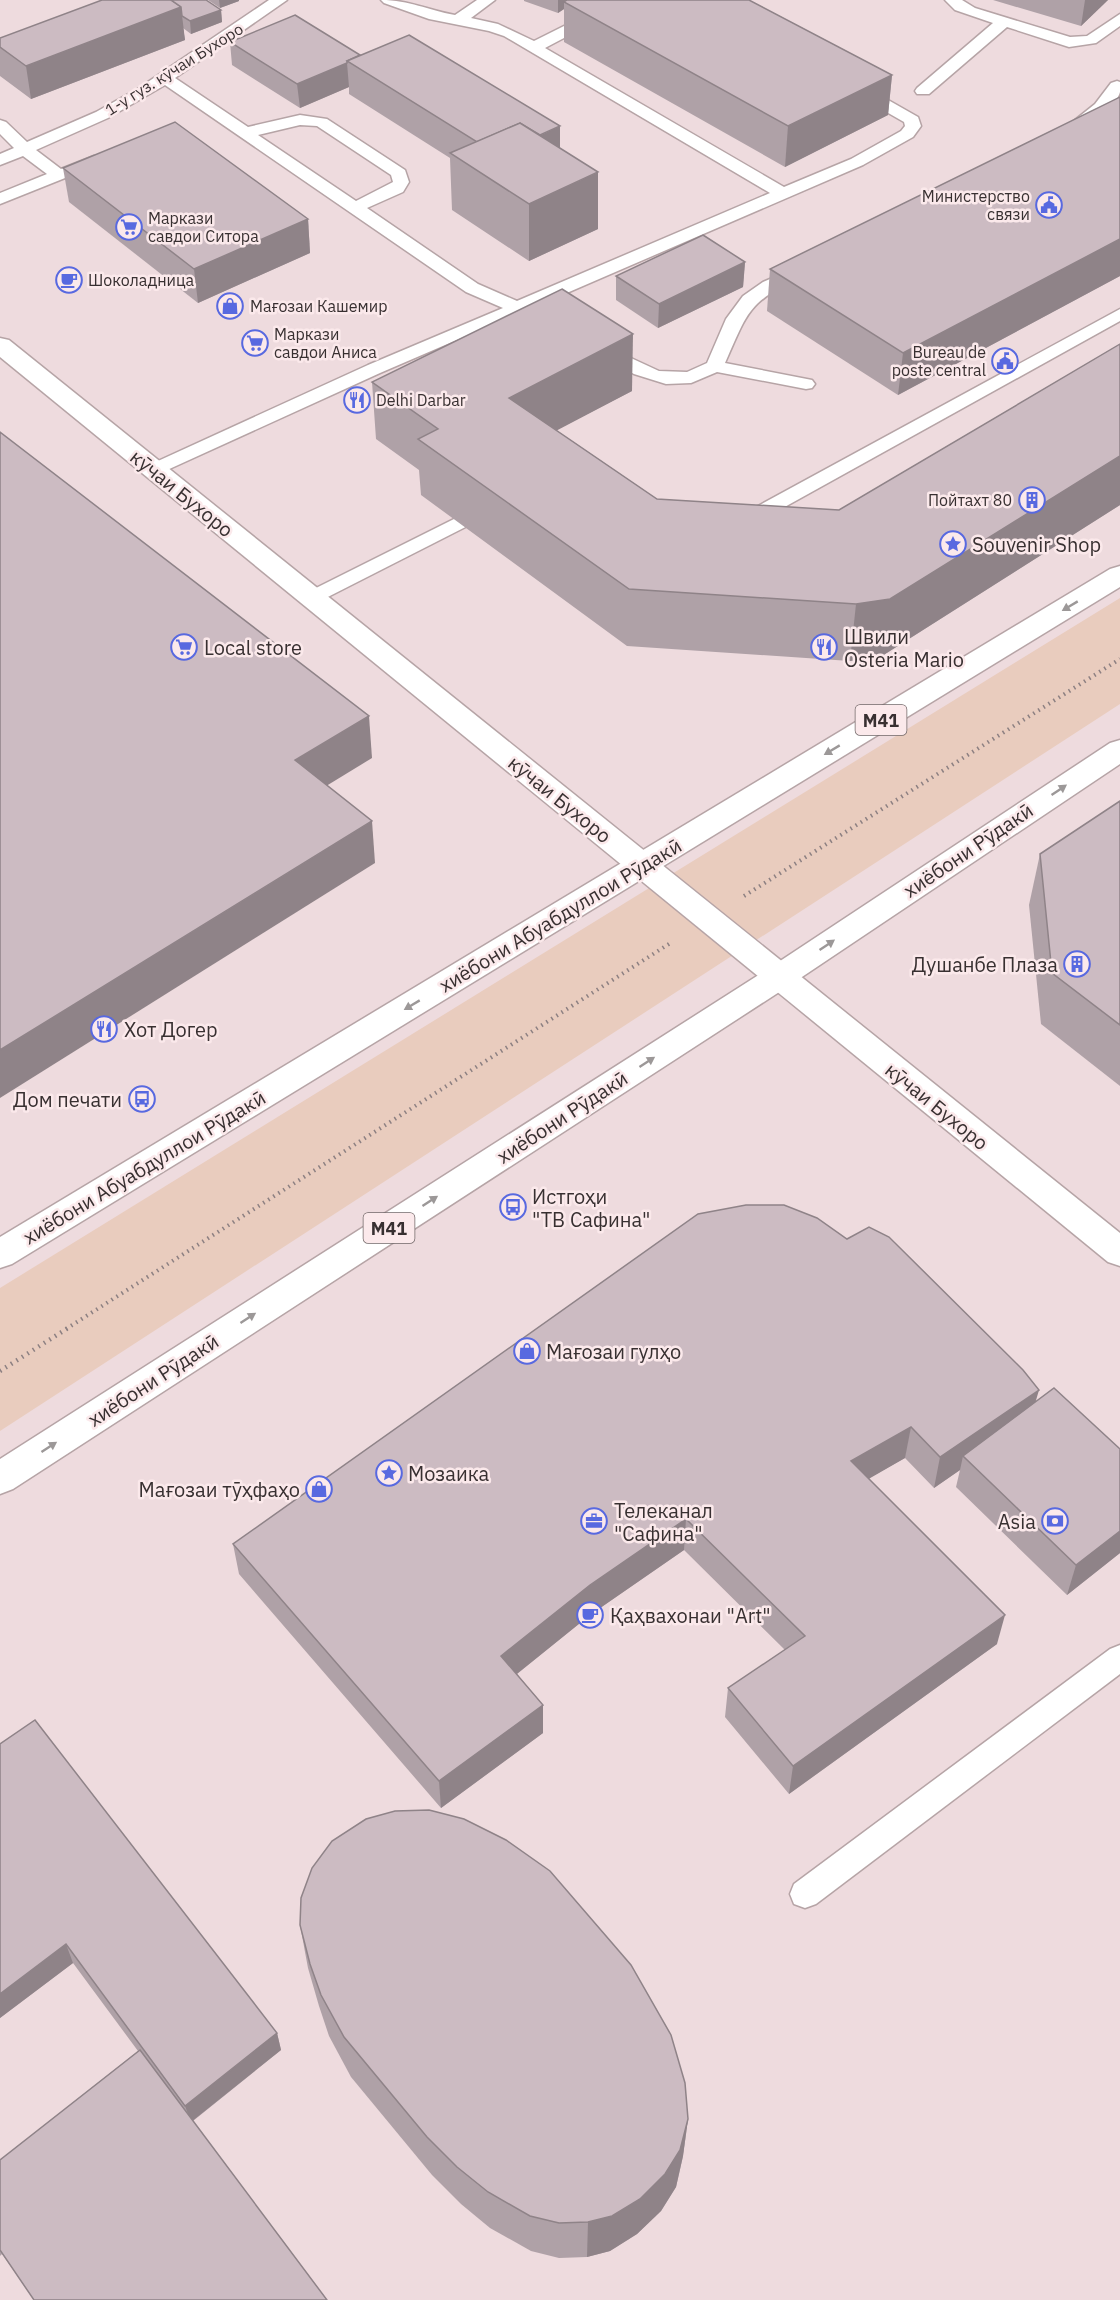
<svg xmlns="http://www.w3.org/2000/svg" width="1120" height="2300" font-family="'IBM Plex Sans',sans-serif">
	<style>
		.green { fill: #e9ccbe }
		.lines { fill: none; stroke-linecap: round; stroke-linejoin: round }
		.lane-casing { stroke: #b6a4a6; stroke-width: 3 }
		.secondary-casing { stroke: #b6a4a6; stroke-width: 3 }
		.highway-casing { stroke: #b6a4a6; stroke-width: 3 }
		.path-far1 { stroke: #8d8082; stroke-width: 4; stroke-dasharray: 1.5 4.5; stroke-linecap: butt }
		.path { stroke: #8d8082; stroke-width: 4.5; stroke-dasharray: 1.5 5; stroke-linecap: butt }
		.lane { fill: #fff; fill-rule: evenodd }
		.secondary { fill: #fff; fill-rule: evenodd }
		.highway { fill: #fff; fill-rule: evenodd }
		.wall { fill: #afa1a7 }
		.shaded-wall { fill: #8f8388 }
		.building { fill: #ccbbc2; stroke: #8f8388; stroke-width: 1.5 }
		.oneway { fill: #9c9898 }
		.labels { text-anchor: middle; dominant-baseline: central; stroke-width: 5; stroke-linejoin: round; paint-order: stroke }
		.far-street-label { font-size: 16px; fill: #383031; stroke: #fbe9eb }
		.far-poi-label { font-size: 16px; fill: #383031; stroke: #fbe9eb; text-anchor: start }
		.shield { fill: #fbe9eb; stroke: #726869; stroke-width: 1.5 }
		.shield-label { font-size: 18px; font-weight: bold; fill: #383031 }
		.street-label { font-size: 20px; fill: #383031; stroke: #fbe9eb }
		.poi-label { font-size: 20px; fill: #383031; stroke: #fbe9eb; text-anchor: start }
	</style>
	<rect width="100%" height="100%" fill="#eedbde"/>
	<polygon class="green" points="1120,598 1120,704 0,1431 0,1288"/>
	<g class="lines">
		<g class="lane-casing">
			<g id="lane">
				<path d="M269 0H287L175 78 248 127 300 115 327 119 405 170 409 182 403 192 367 208 478 284 517 301 770 193 504 36 489 31 429 19 384 3 381 0C410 0 427 10 455 15L477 0H495L471 18 498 24 534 41 616 0H636L545 48 784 187 851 159 901 131 905 126 904 122 855 94 853 91 855 88H867L918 117 921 126 913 137 863 165 532 308 557 318 560 322 557 326H545L517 314 380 373 154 476 147 474 145 470 147 466 368 365 503 308 466 292 165 85 108 118 36 150 61 169 94 156 102 161 100 164 0 204V193L47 174 23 156 0 165V154L14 148 0 134V120L6 122 27 142 96 112 139 88ZM300 125 317 126 391 175 393 182 356 201 258 135Z"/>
				<polygon points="945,0 962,0 975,8 1070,37 1087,36 1120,14 1120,26 1096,43 1069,47 1007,27 929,94 917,94 915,91 917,88 993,23 955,10"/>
				<path d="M1117 81 1120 82C1120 85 1120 88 1120 92 1117 105 1084 134 1070 130L1068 127 1070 124 1095 104 1111 83Z"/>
				<path d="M798 267 804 268 807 272 804 276C748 302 749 309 725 363L812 380 815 384 812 388 806 389 717 372 691 383 666 384 634 374 599 355 596 351 599 347 605 346 659 371 687 372 707 363 726 319 743 296 763 282Z"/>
				<polygon points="1120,309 1120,321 772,514 742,524 735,522 732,518 735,514 758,506"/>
				<polygon points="488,502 495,504 498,508 495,512 318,602 311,604 304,602 301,598 304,594"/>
				<polygon points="1120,1645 1120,1674 816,1904 805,1908 794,1904 790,1894 794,1884 1110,1649"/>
			</g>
		</g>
		<g class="secondary-casing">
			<polygon id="secondary" points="0,338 9,340 1120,1233 1120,1266 1108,1262 0,357"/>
		</g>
		<g class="highway-casing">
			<g id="highway">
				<polygon points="1120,566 1120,587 12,1264 0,1268 0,1237 1110,569"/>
				<polygon points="1120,740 1120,764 790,985 13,1489 0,1494 0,1459 768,969 1110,743"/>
			</g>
		</g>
		<g class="path-far1">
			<polyline points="744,896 1120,659"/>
			<polyline points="66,1329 672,942"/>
		</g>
		<polyline class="path" points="0,1371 68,1328"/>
		<use href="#lane" class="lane"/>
		<use href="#secondary" class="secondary"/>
		<use href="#highway" class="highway"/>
	</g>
	<g class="wall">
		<polygon points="208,0 239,0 239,1 220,8"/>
		<polygon points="524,0 749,0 892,75 888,115 785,167 564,42 564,9 558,13 524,1"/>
		<polygon points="993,0 1108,0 1081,26"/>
		<polygon points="221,10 222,22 191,34 183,28 185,40 31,99 0,76 0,38"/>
		<polygon points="230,42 360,55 560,148 598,229 529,261 452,210 450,158 349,94 349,87 300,108 232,65"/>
		<polygon points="1120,97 1120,276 898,395 767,311 770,269"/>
		<polygon points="63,168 308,219 310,253 198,303 69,202"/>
		<polygon points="745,262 743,287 658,328 616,300 616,276"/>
		<polygon points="1120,344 1120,505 882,656 850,661 627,646 421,495 419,470 376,439 372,382 632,391 556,430 657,499 839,510"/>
		<polygon points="1120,801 1120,1086 1041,1024 1029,905 1040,854"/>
		<polygon points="1035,1403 1120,1449 1120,1553 1067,1595 956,1487 960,1470 934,1488 905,1458 869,1478 997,1644 789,1794 725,1717 728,1688 785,1650 684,1550 590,1615 517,1674 543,1705 543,1733 441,1808 239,1574 233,1544"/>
		<polygon points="0,1744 277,2033 281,2050 193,2121 327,2300 34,2300 0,2251 2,2254 0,2256 0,2160 138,2051 73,1963 0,2018"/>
		<polygon points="300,1925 688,2119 683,2156 676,2187 661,2211 637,2234 610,2251 587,2257 559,2258 531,2251 490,2228 461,2204 432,2175 351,2077 329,2036 319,2006 308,1968"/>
	</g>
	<g class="shaded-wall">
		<polygon points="219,0 239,0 239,1 220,8"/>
		<polygon points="558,0 576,0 564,2 564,9 558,13"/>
		<polygon points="1085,0 1108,0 1081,26"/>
		<polygon points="181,7 185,40 31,99 26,66"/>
		<polygon points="221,10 222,22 191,34 190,21"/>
		<polygon points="347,63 349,87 300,108 297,84"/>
		<polygon points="892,75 888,115 785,167 788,126"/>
		<polygon points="560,126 560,160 497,155"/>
		<polygon points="598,172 598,229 529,261 529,204"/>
		<polygon points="308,219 310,253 198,303 194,269"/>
		<polygon points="1120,239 1120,276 898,395 903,353"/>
		<polygon points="745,262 743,287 658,328 659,304"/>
		<polygon points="633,334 632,391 510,455 509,398"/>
		<polygon points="1120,456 1120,505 882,656 850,661 856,604"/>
		<polygon points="369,716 372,758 300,802 295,760"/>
		<polygon points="372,821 375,863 0,1098 0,1050"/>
		<polygon points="1039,1390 1030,1421 963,1456 960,1470 934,1488 940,1457"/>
		<polygon points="911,1427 905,1458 846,1492 851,1461"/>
		<polygon points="686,1519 684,1550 590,1615 503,1685 501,1656 590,1585"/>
		<polygon points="1120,1531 1120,1553 1067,1595 1076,1565"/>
		<polygon points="1005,1615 997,1644 789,1794 793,1766"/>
		<polygon points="543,1705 543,1733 441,1808 439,1781"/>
		<polygon points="66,1944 73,1963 0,2018 0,1994"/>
		<polygon points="277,2033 281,2050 191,2122 185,2106"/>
		<polygon points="688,2119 683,2156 676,2187 661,2211 637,2234 610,2251 587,2257 588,2222"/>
	</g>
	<g class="building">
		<polygon points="102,0 171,0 181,7 26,66 0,47 0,38"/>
		<polygon points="171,0 206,0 221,10 190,21 182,16 181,7"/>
		<polygon points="567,0 749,0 892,75 788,126 564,2"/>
		<polygon points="295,15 360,55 347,61 347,63 297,84 230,42"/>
		<polygon points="409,35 560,126 540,135 520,123 477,142 347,61"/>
		<polygon points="1120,97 1120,239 903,353 770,269"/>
		<polygon points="175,122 308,219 194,269 63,168"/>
		<polygon points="520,123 598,172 529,204 450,153"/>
		<polygon points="703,235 745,262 659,304 616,276"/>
		<polygon points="562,289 633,334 509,398 657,499 839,510 1120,344 1120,456 890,599 856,604 629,589 418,439 438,429 372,382"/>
		<polygon points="0,432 369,716 295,760 372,821 0,1050"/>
		<polygon points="1120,801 1120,1025 1052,973 1040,854"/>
		<polygon points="746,1205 784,1205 817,1218 847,1239 869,1227 889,1237 1023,1370 1039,1390 940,1457 911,1427 851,1461 1005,1615 793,1766 728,1688 805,1636 686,1519 590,1585 501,1656 543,1705 439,1781 233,1544 698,1214"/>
		<polygon points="1054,1388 1120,1449 1120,1531 1076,1565 963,1456"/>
		<polygon points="35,1720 277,2033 185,2106 66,1944 0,1994 0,1744"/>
		<polygon points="429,1810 464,1819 506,1840 550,1871 631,1965 671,2035 685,2083 688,2119 680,2150 665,2174 640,2199 612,2216 588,2222 559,2223 530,2216 488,2192 457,2167 427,2137 344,2037 321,1995 310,1964 300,1925 301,1898 312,1868 332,1841 366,1819 395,1811"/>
		<polygon points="140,2050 327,2300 34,2300 0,2250 0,2160"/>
	</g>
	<defs><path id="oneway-solid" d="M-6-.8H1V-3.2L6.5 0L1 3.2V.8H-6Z" transform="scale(1.5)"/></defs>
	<g class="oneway">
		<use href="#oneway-solid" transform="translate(1070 606) rotate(149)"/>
		<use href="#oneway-solid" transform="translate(832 750) rotate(149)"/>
		<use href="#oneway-solid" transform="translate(1059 790) rotate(-34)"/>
		<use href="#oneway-solid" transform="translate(827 945) rotate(-34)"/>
		<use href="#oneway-solid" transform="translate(412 1005) rotate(149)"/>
		<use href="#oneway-solid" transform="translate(647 1062) rotate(-33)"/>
		<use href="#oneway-solid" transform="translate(430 1201) rotate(-33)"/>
		<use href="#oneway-solid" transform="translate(248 1318) rotate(-33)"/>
		<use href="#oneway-solid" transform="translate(49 1447) rotate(-33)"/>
	</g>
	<defs>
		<g id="civic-ring" transform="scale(1.35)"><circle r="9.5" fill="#fbe9eb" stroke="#5869e0" stroke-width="1.5"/><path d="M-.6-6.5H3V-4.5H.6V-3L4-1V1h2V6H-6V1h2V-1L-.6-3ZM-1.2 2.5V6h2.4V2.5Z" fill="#5869e0"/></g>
		<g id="supermarket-ring" transform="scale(1.35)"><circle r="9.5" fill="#fbe9eb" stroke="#5869e0" stroke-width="1.5"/><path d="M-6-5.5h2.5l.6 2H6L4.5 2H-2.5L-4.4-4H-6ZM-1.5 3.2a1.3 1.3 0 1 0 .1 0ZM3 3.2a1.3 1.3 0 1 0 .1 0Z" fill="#5869e0"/></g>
		<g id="cafe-ring" transform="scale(1.35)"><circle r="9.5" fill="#fbe9eb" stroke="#5869e0" stroke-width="1.5"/><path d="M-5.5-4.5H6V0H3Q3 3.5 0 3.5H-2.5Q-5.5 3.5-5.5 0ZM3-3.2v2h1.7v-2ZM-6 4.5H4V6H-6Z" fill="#5869e0"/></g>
		<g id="shop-ring" transform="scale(1.35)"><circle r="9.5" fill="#fbe9eb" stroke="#5869e0" stroke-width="1.5"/><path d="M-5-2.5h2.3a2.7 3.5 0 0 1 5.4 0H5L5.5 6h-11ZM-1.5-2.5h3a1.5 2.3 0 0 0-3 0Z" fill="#5869e0"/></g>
		<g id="restaurant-ring" transform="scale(1.35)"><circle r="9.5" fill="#fbe9eb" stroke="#5869e0" stroke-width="1.5"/><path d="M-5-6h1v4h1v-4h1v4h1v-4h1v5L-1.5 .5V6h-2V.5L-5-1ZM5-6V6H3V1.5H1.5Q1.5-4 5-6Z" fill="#5869e0"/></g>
		<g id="building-ring" transform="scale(1.35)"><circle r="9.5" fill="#fbe9eb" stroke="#5869e0" stroke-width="1.5"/><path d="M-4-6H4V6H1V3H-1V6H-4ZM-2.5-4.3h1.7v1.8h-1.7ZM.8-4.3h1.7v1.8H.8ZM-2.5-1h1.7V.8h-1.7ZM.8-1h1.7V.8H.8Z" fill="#5869e0"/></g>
		<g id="sight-ring" transform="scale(1.35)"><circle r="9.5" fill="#fbe9eb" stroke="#5869e0" stroke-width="1.5"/><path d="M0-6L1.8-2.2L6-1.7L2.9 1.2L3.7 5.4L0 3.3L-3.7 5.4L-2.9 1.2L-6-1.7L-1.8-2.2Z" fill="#5869e0"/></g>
		<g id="bus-ring" transform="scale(1.35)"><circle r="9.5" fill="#fbe9eb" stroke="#5869e0" stroke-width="1.5"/><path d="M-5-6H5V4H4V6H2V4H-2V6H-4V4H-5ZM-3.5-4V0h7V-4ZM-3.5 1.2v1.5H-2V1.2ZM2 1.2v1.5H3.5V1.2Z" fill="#5869e0"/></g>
		<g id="office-ring" transform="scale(1.35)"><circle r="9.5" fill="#fbe9eb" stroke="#5869e0" stroke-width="1.5"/><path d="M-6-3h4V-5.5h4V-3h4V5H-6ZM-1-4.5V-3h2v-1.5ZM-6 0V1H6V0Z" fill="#5869e0"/></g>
		<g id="bank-ring" transform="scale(1.35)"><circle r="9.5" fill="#fbe9eb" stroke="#5869e0" stroke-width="1.5"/><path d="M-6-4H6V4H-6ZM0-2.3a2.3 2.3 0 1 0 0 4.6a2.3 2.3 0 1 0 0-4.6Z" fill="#5869e0"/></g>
	</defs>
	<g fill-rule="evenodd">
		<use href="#civic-ring" x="1049" y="205"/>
		<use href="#supermarket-ring" x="129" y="227"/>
		<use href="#cafe-ring" x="69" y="280"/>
		<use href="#shop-ring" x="230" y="306"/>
		<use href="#supermarket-ring" x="255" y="343"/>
		<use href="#civic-ring" x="1005" y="361"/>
		<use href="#restaurant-ring" x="357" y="400"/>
		<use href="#building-ring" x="1032" y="500"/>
		<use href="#sight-ring" x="953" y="544"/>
		<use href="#supermarket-ring" x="184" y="647"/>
		<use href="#restaurant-ring" x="824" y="647"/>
		<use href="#building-ring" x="1077" y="964"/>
		<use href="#restaurant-ring" x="104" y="1029"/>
		<use href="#bus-ring" x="142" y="1099"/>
		<use href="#bus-ring" x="513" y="1207"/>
		<use href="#shop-ring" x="527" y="1351"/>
		<use href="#sight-ring" x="389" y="1473"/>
		<use href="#shop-ring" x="319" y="1489"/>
		<use href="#office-ring" x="594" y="1521"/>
		<use href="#bank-ring" x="1055" y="1521"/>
		<use href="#cafe-ring" x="590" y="1615"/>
	</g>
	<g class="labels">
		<g class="far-street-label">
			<text transform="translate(174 69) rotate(-32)">1-у гуз. кӯчаи Бухоро</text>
		</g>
		<g class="far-poi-label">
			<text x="1030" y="196" text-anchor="end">Министерство<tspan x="1030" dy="18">связи</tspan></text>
			<text x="148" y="218">Маркази<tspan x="148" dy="18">савдои Ситора</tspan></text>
			<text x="88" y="280">Шоколадница</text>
			<text x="250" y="306">Мағозаи Кашемир</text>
			<text x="274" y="334">Маркази<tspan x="274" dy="18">савдои Аниса</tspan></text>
			<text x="986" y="352" text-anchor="end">Bureau de<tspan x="986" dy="18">poste central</tspan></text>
			<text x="376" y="400">Delhi Darbar</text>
			<text x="1012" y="500" text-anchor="end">Пойтахт 80</text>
		</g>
		<g class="shield">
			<rect x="855.5" y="705" width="51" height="30" rx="4.5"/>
			<rect x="363.5" y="1213" width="51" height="30" rx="4.5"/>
		</g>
		<g class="shield-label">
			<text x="881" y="720">M41</text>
			<text x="389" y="1228">M41</text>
		</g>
		<g class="street-label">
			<text transform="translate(182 493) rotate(39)">кӯчаи Бухоро</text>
			<text transform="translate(560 799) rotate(39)">кӯчаи Бухоро</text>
			<text transform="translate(968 850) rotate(-34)">хиёбони Рӯдакӣ</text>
			<text transform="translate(560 915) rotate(-31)">хиёбони Абуабдуллои Рӯдакӣ</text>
			<text transform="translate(937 1106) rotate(39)">кӯчаи Бухоро</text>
			<text transform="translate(562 1117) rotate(-33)">хиёбони Рӯдакӣ</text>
			<text transform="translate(144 1167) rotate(-31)">хиёбони Абуабдуллои Рӯдакӣ</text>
			<text transform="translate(153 1380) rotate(-33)">хиёбони Рӯдакӣ</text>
		</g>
		<g class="poi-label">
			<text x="972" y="544">Souvenir Shop</text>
			<text x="844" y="636">Швили<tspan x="844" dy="23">Osteria Mario</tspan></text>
			<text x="204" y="647">Local store</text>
			<text x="1058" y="964" text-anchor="end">Душанбе Плаза</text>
			<text x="124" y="1029">Хот Догер</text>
			<text x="122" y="1099" text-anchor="end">Дом печати</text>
			<text x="532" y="1196">Истгоҳи<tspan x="532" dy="23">"ТВ Сафина"</tspan></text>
			<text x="546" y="1351">Мағозаи гулҳо</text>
			<text x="408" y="1473">Мозаика</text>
			<text x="300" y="1489" text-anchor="end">Мағозаи тӯҳфаҳо</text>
			<text x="614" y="1510">Телеканал<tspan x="614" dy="23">"Сафина"</tspan></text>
			<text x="1036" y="1521" text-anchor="end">Asia</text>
			<text x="610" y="1615">Қаҳвахонаи "Art"</text>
		</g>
	</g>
</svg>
